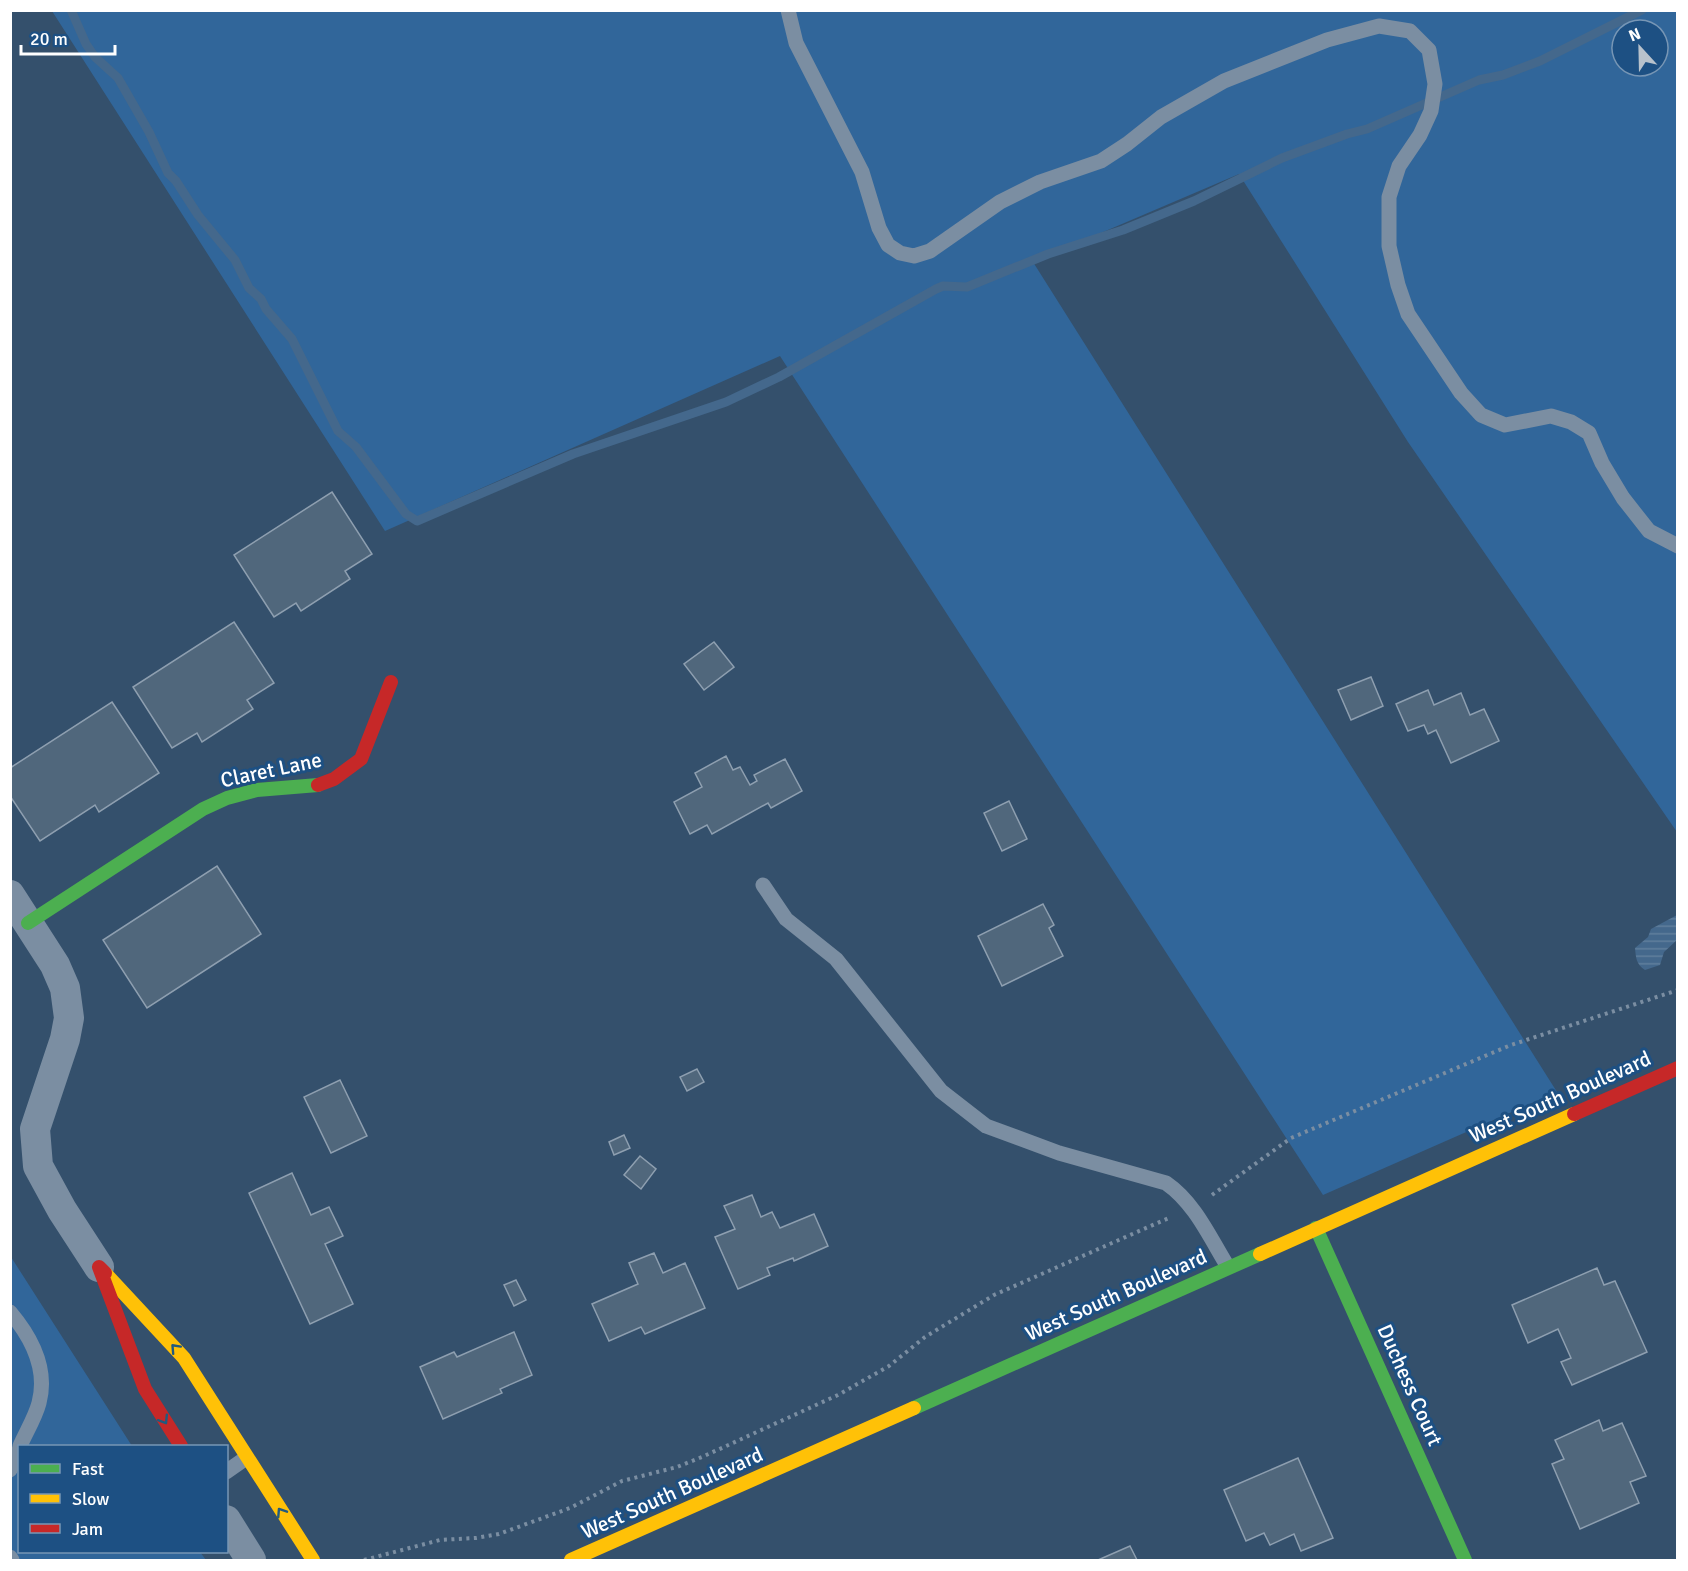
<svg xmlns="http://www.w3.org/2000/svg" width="1688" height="1571" font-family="Signika,sans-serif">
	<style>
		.grass { fill: #31669a; fill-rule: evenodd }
		.water { fill: url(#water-rules) }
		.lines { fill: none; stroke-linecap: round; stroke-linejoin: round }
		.stream { stroke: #44688c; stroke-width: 9 }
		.building { fill: #50677c; stroke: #8e9fb0; stroke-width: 1.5 }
		.path { stroke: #7b8ea2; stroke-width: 4; stroke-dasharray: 3 4.5; stroke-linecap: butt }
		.lane { stroke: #7b8ea2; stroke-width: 15 }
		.street { stroke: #7b8ea2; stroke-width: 30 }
		.fast { stroke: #4caf50; stroke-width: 14 }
		.slow { stroke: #ffc107; stroke-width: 14 }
		.jam { stroke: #c62828; stroke-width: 14 }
		.oneway { stroke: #225a7e }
		.labels { text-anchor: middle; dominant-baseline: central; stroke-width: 6; stroke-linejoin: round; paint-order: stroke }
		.street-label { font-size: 21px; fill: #fff; stroke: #1d5083 }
	</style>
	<defs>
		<pattern id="water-rules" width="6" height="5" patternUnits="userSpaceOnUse" patternTransform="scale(1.5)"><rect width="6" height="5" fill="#44688c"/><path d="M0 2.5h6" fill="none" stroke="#607f9d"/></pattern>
	</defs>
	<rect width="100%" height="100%" fill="#34506c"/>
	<g class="grass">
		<path d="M52 11H1677V832L1408 442 1239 174 1033 262 1557 1092 1323 1195 780 356 385 531ZM1622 30H1658V66H1622Z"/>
		<polygon points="11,1257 132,1446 20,1446 20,1552 200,1552 206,1560 11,1560"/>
	</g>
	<path class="water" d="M1677 915V940L1664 952 1660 965 1645 970C1636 964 1636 958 1635 948L1648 937 1651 929Z"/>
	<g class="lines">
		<polyline class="stream" points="71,10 86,44 95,57 118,78 149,132 168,173 176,181 198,215 235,260 249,288 261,299 266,309 292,339 338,431 356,447 406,514 417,521 573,454 726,402 779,377 936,289 943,286 967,287 1048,254 1123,230 1194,201 1282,158 1347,134 1367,129 1479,80 1503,75 1540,61 1642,10"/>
	</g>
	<g class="building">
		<polygon points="332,492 372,554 345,571 350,579 301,611 296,603 274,617 234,555"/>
		<polygon points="234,622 274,683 247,700 253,709 202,742 197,733 172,748 133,687"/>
		<polygon points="714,642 734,667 704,690 684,664"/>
		<polygon points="1371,677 1383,706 1351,720 1338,690"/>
		<polygon points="1428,690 1434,705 1461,693 1470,715 1484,709 1499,741 1451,763 1436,730 1428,734 1424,725 1408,731 1396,704"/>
		<polygon points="112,702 159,773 99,812 95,805 40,841 10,796 10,768"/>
		<polygon points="726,756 733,770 740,767 750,785 757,781 754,775 785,759 802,791 771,808 768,803 712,834 707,825 690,834 674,802 702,787 695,773"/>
		<polygon points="1009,801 1027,839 1002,851 984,813"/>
		<polygon points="217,866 261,934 147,1008 103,940"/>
		<polygon points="1043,904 1054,925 1049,928 1063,956 1002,986 978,936"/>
		<polygon points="697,1069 704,1082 687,1091 680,1077"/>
		<polygon points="340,1080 367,1136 331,1153 304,1097"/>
		<polygon points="624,1135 630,1148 614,1155 609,1142"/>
		<polygon points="640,1156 656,1169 641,1189 624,1175"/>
		<polygon points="292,1173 311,1215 329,1207 343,1236 325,1244 353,1304 310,1324 249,1193"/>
		<polygon points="752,1195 761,1217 772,1212 780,1228 814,1214 828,1246 794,1261 793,1258 767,1268 770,1275 738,1289 715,1237 735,1229 724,1206"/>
		<polygon points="654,1253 663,1273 685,1263 705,1308 645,1334 641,1327 609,1341 592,1304 638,1284 629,1263"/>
		<polygon points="1597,1268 1604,1285 1615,1281 1647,1352 1572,1385 1561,1362 1571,1358 1558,1329 1528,1343 1512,1305"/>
		<polygon points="516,1280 526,1300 514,1306 504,1285"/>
		<polygon points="514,1332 532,1375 500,1389 502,1393 443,1419 420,1367 454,1352 457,1357"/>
		<polygon points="1599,1420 1603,1431 1622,1423 1646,1476 1630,1482 1639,1503 1580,1529 1552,1464 1564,1459 1555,1440"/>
		<polygon points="1298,1458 1333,1538 1301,1551 1294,1534 1270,1545 1264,1533 1246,1541 1224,1490"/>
		<polygon points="1130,1546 1137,1560 1098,1560"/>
	</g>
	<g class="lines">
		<g class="path">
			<polyline points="1212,1195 1291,1138 1511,1045 1678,990"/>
			<polyline points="364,1560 440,1540 476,1538 499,1534 570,1508 622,1481 677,1467 702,1457 838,1395 889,1366 925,1337 994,1295 1171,1217"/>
		</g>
		<g class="lane">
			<polyline points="788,10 796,43 862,172 879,228 888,245 900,253 914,256 930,251 1000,202 1040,182 1101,161 1127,144 1161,117 1224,81 1327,40 1379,26 1410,31 1429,50 1435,84 1431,111 1420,135 1399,166 1389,197 1389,246 1398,285 1408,314 1461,393 1481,415 1505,425 1551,416 1571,422 1589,433 1602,463 1623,498 1649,531 1678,546"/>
			<path d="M763 885 786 919 836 959 941 1091 986 1126 1059 1153 1166 1183C1195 1203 1210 1238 1228 1267"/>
			<path d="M10 1312C32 1338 48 1369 39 1403 35 1418 26 1432 20 1446"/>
			<polyline points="10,1470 20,1448"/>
			<polyline points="226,1472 246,1458"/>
			<polyline points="10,1557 12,1560"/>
		</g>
		<g class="street">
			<polyline points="10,895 55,965 65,988 69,1018 65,1039 35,1129 38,1166 62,1210 99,1267"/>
			<polyline points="226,1520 251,1560"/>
		</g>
		<g class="fast">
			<polyline points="28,923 203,809 227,798 257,790 318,785"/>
			<polyline points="1316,1228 1465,1560"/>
			<polyline points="914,1408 1260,1254"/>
		</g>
		<g class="slow">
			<polyline points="1260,1254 1574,1114"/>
			<polyline points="105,1273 184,1358 313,1560"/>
			<polyline points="571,1560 914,1408"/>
		</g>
		<g class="jam">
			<polyline points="318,785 334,779 361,759 391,682"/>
			<polyline points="1574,1114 1678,1068"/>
			<polyline points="105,1273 99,1267 145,1389 181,1446"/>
		</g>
	</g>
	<defs><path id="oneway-chevron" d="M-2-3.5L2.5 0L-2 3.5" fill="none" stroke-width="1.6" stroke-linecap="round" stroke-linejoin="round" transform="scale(1.5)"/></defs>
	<g class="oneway">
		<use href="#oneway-chevron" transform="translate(175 1348) rotate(-133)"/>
		<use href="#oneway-chevron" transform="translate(164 1420) rotate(58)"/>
		<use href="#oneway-chevron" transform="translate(281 1512) rotate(-123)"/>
	</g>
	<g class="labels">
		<g class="street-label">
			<text transform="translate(271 770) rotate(-12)">Claret Lane</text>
			<text transform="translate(1560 1097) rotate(-24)">West South Boulevard</text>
			<text transform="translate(1116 1295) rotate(-24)">West South Boulevard</text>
			<text transform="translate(1410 1385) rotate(66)">Duchess Court</text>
			<text transform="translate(672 1493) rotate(-24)">West South Boulevard</text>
		</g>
	</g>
	<rect width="1688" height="1571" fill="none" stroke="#ffffff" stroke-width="24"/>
	<rect x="18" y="1445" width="210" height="108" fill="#1d5083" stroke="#7796b5" stroke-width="1.5"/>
	<rect x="30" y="1464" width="30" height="9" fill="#4caf50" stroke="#7796b5" stroke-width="1.5"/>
	<text x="72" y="1475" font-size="18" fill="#ffffff">Fast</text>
	<rect x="30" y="1494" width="30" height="9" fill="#ffc107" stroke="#7796b5" stroke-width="1.5"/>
	<text x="72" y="1505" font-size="18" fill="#ffffff">Slow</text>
	<rect x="30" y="1524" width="30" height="9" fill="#c62828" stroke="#7796b5" stroke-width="1.5"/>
	<text x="72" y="1535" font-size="18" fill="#ffffff">Jam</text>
	<g transform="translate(1640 48) rotate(338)"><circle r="28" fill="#1d5083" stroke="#7796b5" stroke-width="1.5"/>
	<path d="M0-4.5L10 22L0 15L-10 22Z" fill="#b8c2cc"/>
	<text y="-9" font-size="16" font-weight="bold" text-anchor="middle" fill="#ffffff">N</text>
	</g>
	<path d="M21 45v9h94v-9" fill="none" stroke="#ffffff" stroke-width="3"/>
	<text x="30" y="45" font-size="18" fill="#ffffff" stroke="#1d5083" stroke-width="4.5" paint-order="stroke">20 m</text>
</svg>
